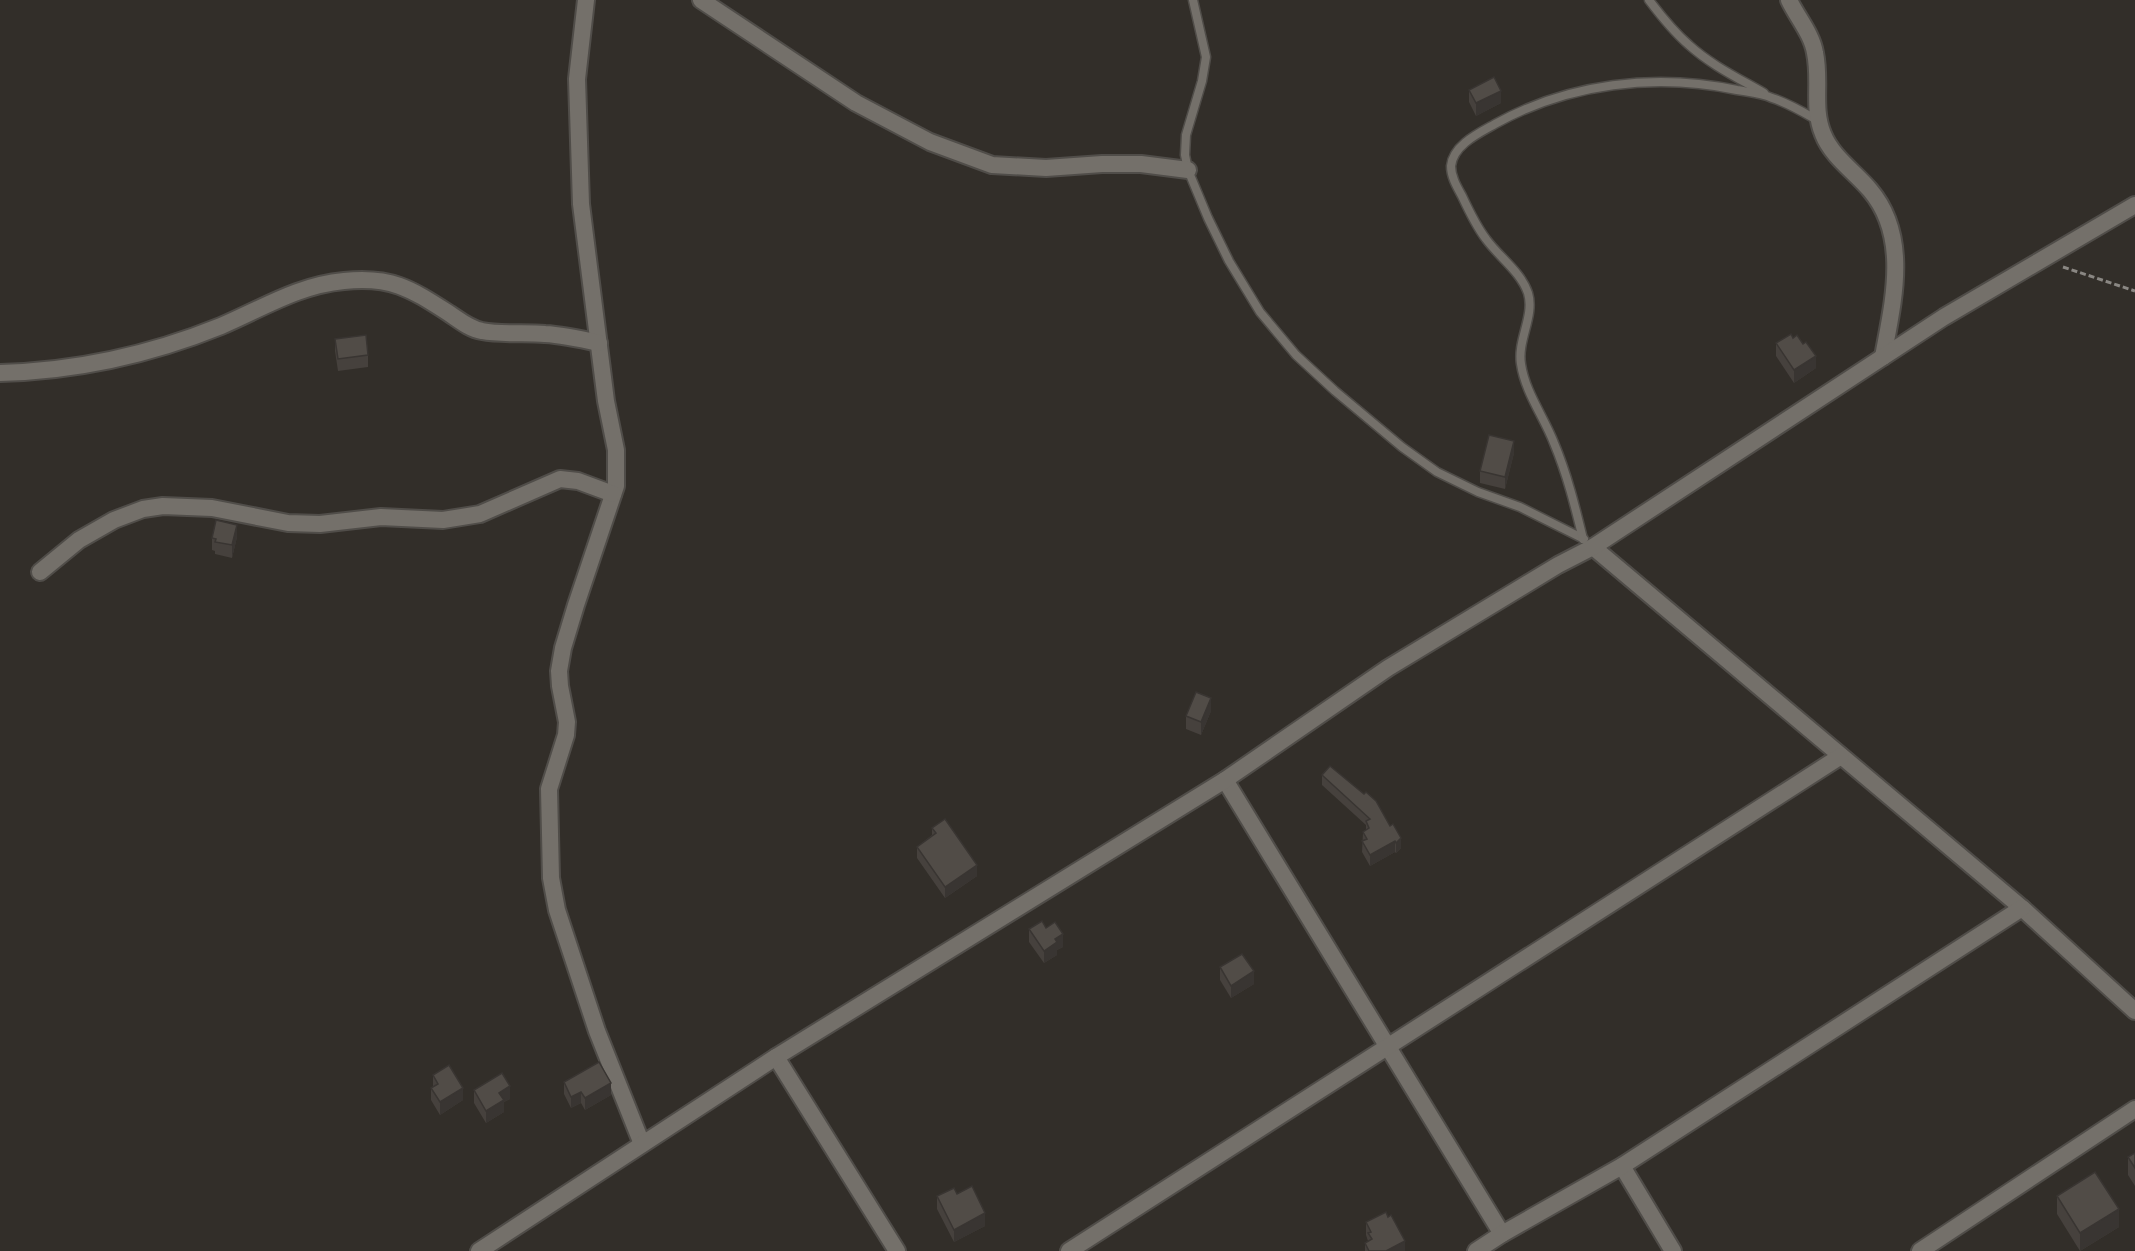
<svg xmlns="http://www.w3.org/2000/svg" width="2135" height="1251" font-family="Roboto,sans-serif">
	<style>
		.lines { fill: none; stroke-linecap: round; stroke-linejoin: round }
		.service-casing { stroke: #504d49; stroke-width: 11 }
		.minor-casing { stroke: #504d49; stroke-width: 20 }
		.path { stroke: #8a8783; stroke-width: 3; stroke-dasharray: 6 3; stroke-linecap: butt }
		.service { stroke: #74706a; stroke-width: 8 }
		.minor { stroke: #74706a; stroke-width: 16 }
		.wall { fill: #46413d }
		.shaded-wall { fill: #393532 }
		.building { fill: #514c47; stroke: #393532; stroke-width: 1.5 }
	</style>
	<rect width="100%" height="100%" fill="#322e29"/>
	<g class="lines">
		<g class="service-casing">
			<g id="service">
				<polyline points="1193,0 1206,57 1202,81 1186,135 1185,155 1188,170 1208,218 1229,261 1260,312 1296,355 1335,391 1402,447 1437,472 1478,492 1520,507 1584,539"/>
				<path d="M1649 0C1661 16 1674 32 1689 45 1711 65 1738 78 1764 93"/>
				<path d="M1583 539C1575 506 1567 474 1554 443 1544 417 1525 392 1521 364 1517 340 1535 316 1528 293 1521 272 1499 257 1486 239 1476 226 1469 211 1462 196 1457 187 1451 177 1451 166 1453 145 1479 133 1495 124 1569 83 1655 73 1737 90 1748 92 1762 93 1772 98 1788 103 1803 112 1817 120"/>
			</g>
		</g>
		<g class="minor-casing">
			<g id="minor">
				<polyline points="586,0 577,79 581,204 606,401 616,450 616,486 576,605 563,648 559,671 560,686 567,722 566,735 549,789 551,878 557,910 597,1031 642,1144"/>
				<polyline points="701,0 856,103 930,142 992,165 1046,168 1102,164 1141,164 1188,170"/>
				<path d="M1789 0C1797 17 1812 34 1815 53 1821 81 1812 108 1823 134 1832 157 1855 172 1870 190 1910 237 1893 302 1883 357"/>
				<path d="M0 373C75 371 152 354 221 326 263 308 299 285 344 281 392 276 411 289 450 314 459 320 470 329 482 331 502 335 525 332 545 334 563 335 581 339 599 343"/>
				<polyline points="1593,547 2022,908 2135,1011"/>
				<polyline points="40,572 79,540 114,520 143,509 163,506 212,508 288,523 320,524 381,517 443,520 480,514 560,479 578,481 613,494"/>
				<polyline points="1225,780 1502,1234"/>
				<polyline points="776,1057 897,1251"/>
				<polyline points="1622,1166 1673,1251"/>
				<polyline points="479,1251 776,1057 1225,780 1388,668 1558,565 1593,547 1944,317 2135,205"/>
				<polyline points="1069,1251 1841,756"/>
				<polyline points="1476,1251 1502,1234 1622,1166 2022,908"/>
				<polyline points="1920,1251 2135,1109"/>
			</g>
		</g>
		<polyline class="path" points="2063,267 2135,291"/>
		<use href="#service" class="service"/>
		<use href="#minor" class="minor"/>
	</g>
	<g class="wall">
		<polygon points="1469,90 1501,103 1476,116 1469,102"/>
		<polygon points="335,339 368,355 368,367 338,371 335,351"/>
		<polygon points="1776,343 1816,368 1794,383 1776,356"/>
		<polygon points="1514,453 1505,489 1480,483 1480,471"/>
		<polygon points="237,537 232,558 215,554 215,551 212,550 212,538"/>
		<polygon points="1211,711 1201,735 1186,729 1186,716"/>
		<polygon points="1330,766 1401,848 1396,853 1395,852 1370,866 1362,852 1363,832 1366,830 1366,825 1322,785 1322,775"/>
		<polygon points="932,828 977,876 945,898 917,858 917,847 932,835"/>
		<polygon points="1046,928 1063,947 1057,950 1057,955 1044,963 1029,942 1029,929"/>
		<polygon points="1220,967 1254,984 1231,998 1220,980"/>
		<polygon points="433,1075 463,1100 440,1115 431,1100 431,1088 433,1087"/>
		<polygon points="564,1082 611,1095 585,1110 581,1103 571,1108 564,1094"/>
		<polygon points="474,1090 510,1099 504,1102 504,1112 486,1123 474,1103"/>
		<polygon points="2135,1153 2135,1186 2128,1175 2128,1157"/>
		<polygon points="957,1194 985,1226 954,1242 937,1209 937,1196"/>
		<polygon points="2057,1196 2119,1227 2080,1251 2057,1214"/>
		<polygon points="1366,1222 1405,1251 1365,1251 1365,1243 1368,1241 1366,1235"/>
	</g>
	<g class="shaded-wall">
		<polygon points="1501,91 1501,103 1476,116 1476,103"/>
		<polygon points="1816,356 1816,368 1794,383 1794,370"/>
		<polygon points="1514,441 1514,453 1505,489 1505,477"/>
		<polygon points="237,525 237,537 232,558 232,545"/>
		<polygon points="1211,698 1211,711 1201,735 1201,722"/>
		<polygon points="1401,838 1401,848 1396,853 1396,843"/>
		<polygon points="1395,841 1395,852 1370,866 1370,855"/>
		<polygon points="977,865 977,876 945,898 945,887"/>
		<polygon points="1063,934 1063,947 1057,950 1057,955 1044,963 1044,951 1055,939"/>
		<polygon points="1254,971 1254,984 1231,998 1231,986"/>
		<polygon points="611,1083 611,1095 585,1110 585,1098"/>
		<polygon points="510,1086 510,1099 504,1102 504,1112 486,1123 486,1111 499,1093"/>
		<polygon points="463,1088 463,1100 440,1115 440,1102"/>
		<polygon points="581,1092 581,1103 571,1108 571,1097"/>
		<polygon points="2119,1209 2119,1227 2080,1251 2080,1233"/>
		<polygon points="985,1213 985,1226 954,1242 954,1230"/>
		<polygon points="1405,1241 1405,1251 1386,1251"/>
	</g>
	<g class="building">
		<polygon points="1494,77 1501,91 1476,103 1469,90"/>
		<polygon points="1791,334 1793,338 1797,335 1803,344 1806,342 1816,356 1794,370 1776,343"/>
		<polygon points="366,335 368,355 338,359 335,339"/>
		<polygon points="1489,435 1514,441 1505,477 1480,471"/>
		<polygon points="216,520 237,525 232,545 215,542 216,539 212,538"/>
		<polygon points="1196,692 1211,698 1201,722 1186,716"/>
		<polygon points="1330,766 1364,794 1366,792 1376,801 1390,826 1393,824 1401,838 1396,843 1395,841 1370,855 1362,841 1367,839 1363,832 1369,828 1366,821 1370,819 1322,775"/>
		<polygon points="945,819 977,865 945,887 917,847 936,833 932,828"/>
		<polygon points="1042,921 1046,928 1055,922 1063,934 1055,939 1057,942 1044,951 1029,929"/>
		<polygon points="1242,954 1254,971 1231,986 1220,967"/>
		<polygon points="599,1062 611,1083 585,1098 581,1092 571,1097 564,1082"/>
		<polygon points="449,1065 463,1088 440,1102 431,1088 438,1084 433,1075"/>
		<polygon points="502,1073 510,1086 499,1093 504,1100 486,1111 474,1090"/>
		<polygon points="2135,1153 2135,1168 2128,1157"/>
		<polygon points="2095,1172 2119,1209 2080,1233 2057,1196"/>
		<polygon points="972,1186 985,1213 954,1230 937,1196 954,1188 957,1194"/>
		<polygon points="1386,1212 1388,1217 1391,1215 1405,1241 1386,1251 1369,1251 1365,1243 1372,1239 1368,1233 1371,1232 1366,1222"/>
	</g>
</svg>
